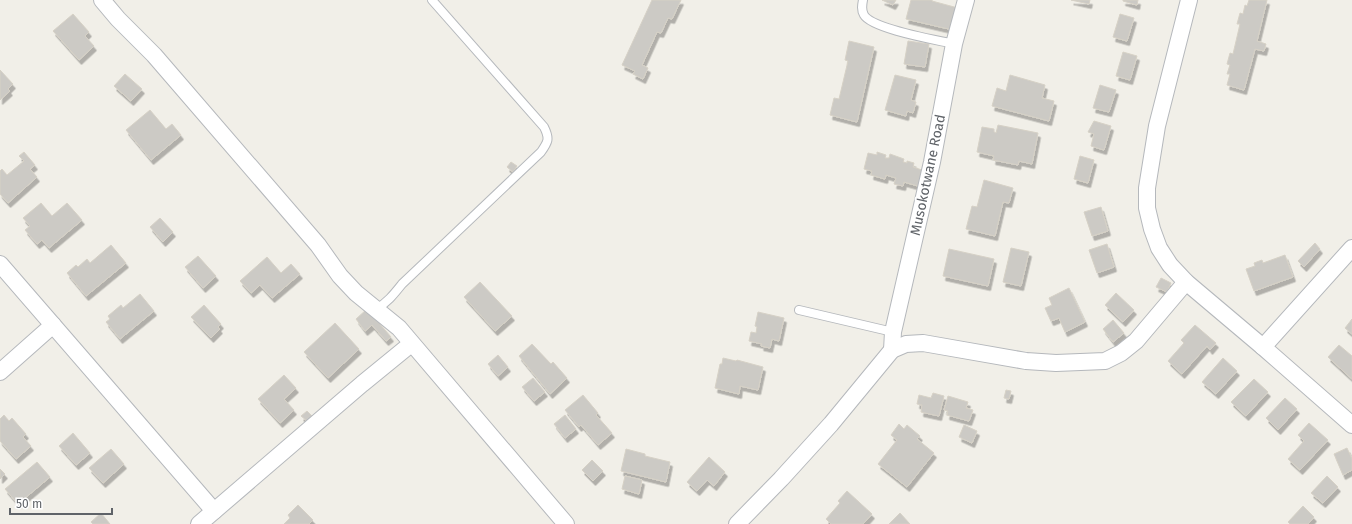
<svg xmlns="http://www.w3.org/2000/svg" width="1352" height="524" font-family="'Fira Sans',sans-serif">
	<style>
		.building { fill: #cccac5; stroke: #d6d1c6; filter: url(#shadow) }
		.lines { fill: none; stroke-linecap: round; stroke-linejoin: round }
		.service-casing { stroke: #b5b8bc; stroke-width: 10 }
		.minor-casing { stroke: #b5b8bc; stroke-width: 18 }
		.service { stroke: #fff; stroke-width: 8 }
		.minor { stroke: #fff; stroke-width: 16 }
		.labels { text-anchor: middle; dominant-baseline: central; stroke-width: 4; stroke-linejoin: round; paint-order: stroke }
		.street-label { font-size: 14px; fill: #5f6368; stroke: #fff }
	</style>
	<defs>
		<filter id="shadow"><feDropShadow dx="2.5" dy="4.5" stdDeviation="0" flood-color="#0004"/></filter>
	</defs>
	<rect width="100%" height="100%" fill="#f1efe8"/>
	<g class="building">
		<polygon points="652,0 681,0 672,19 668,18 661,33 657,32 642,65 648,68 643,79 633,74 635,71 622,65"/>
		<polygon points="882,0 896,0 893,5"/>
		<polygon points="911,0 932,0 932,1 958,8 953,30 906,19"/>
		<polygon points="1071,0 1090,0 1089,4"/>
		<polygon points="1123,0 1138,0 1137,5 1123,1"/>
		<polygon points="1249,0 1267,0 1257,41 1266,44 1264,51 1255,49 1244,90 1227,85 1230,74 1227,74 1230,65 1227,64 1230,53 1233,54 1240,24 1237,24 1240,13 1243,14 1245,5 1247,6"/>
		<polygon points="73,14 89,32 85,36 94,46 79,60 53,31"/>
		<polygon points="1120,14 1134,18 1127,41 1113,37"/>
		<polygon points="849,41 874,47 857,122 830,115 834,98 839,99 848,61 845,60"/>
		<polygon points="908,41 929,44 925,67 904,64"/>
		<polygon points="1123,52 1137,56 1130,80 1116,76"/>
		<polygon points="0,70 13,84 8,89 10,91 0,100"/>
		<polygon points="125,74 142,89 131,101 114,86"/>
		<polygon points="895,75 916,80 911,100 916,102 913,113 907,111 906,116 885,110"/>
		<polygon points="1010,75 1045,85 1042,98 1054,101 1049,121 992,106 997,88 1006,91"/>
		<polygon points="1100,85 1116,90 1109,112 1093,108"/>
		<polygon points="150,110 166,129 172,124 181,135 151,160 126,130"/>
		<polygon points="1094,121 1111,126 1104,150 1091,146 1094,134 1088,132"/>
		<polygon points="998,125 1038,133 1032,164 1019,161 1018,165 993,160 994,156 977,152 982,127 994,129 994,132 996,133"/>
		<polygon points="24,152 35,165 30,169 37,177 8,203 0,194 0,171 2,169 7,175 24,161 19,156"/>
		<polygon points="877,152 886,155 885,158 889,158 890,154 904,159 903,162 907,163 907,161 914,163 913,167 922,170 918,186 904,182 903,186 894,184 896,178 886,175 885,179 871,175 872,171 864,169 868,153 877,155"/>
		<polygon points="1080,156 1094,160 1088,183 1074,179"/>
		<polygon points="511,162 517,166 513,172 507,167"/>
		<polygon points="984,180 1013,188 1009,203 1003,202 995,236 966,229 972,206 977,207"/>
		<polygon points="41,203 52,216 67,203 82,220 49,248 42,240 37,244 25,230 30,226 23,218"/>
		<polygon points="1101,207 1108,231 1092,236 1084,212"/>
		<polygon points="160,218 173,232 163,242 150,227"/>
		<polygon points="1315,243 1320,249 1304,267 1298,261"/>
		<polygon points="1107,244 1114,267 1097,273 1089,250"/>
		<polygon points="111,245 126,263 86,296 67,273 76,265 78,267 87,259 90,263"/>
		<polygon points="1011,248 1029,252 1021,286 1003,282"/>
		<polygon points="949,249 994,259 988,286 943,276"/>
		<polygon points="1285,255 1293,277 1254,291 1246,269 1255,266 1254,263 1262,260 1263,263"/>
		<polygon points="198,256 216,276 203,288 185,267"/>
		<polygon points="267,257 281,273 291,264 300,274 272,298 260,285 251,293 240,281"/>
		<polygon points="1161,278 1171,283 1167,292 1156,287"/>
		<polygon points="480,282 512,316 495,331 464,297"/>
		<polygon points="1069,288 1085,322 1065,332 1059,318 1051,321 1045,308 1052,305 1049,298"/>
		<polygon points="1116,293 1134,310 1123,322 1105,305"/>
		<polygon points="140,294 154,311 120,339 106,322 110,319 108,316 121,305 123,308"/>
		<polygon points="204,305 221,324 218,327 220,329 211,338 191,317"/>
		<polygon points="367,309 391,337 386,341 372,325 365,331 356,319"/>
		<polygon points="758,312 784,318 779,341 772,339 770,348 761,346 762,344 749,341 751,332 756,333 757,327 755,326"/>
		<polygon points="1352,319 1352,334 1345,328"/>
		<polygon points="1113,320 1124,333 1113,342 1103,329"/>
		<polygon points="335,323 359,349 328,378 304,352"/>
		<polygon points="1195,325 1216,343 1210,350 1207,346 1182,374 1168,361 1184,343 1181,340"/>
		<polygon points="532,344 551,364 553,362 567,378 550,394 519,356"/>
		<polygon points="1339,345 1352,356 1352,379 1328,357"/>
		<polygon points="498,355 508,367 498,376 488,364"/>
		<polygon points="723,358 736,361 737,360 763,367 758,390 740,386 739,394 715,388 720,364 722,364"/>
		<polygon points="1223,358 1237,371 1216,394 1202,382"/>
		<polygon points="284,375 296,388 284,399 294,410 280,423 258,399"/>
		<polygon points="533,378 545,392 534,401 522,387"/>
		<polygon points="1254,379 1268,392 1246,416 1231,402"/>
		<polygon points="1006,390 1011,391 1009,399 1004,398"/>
		<polygon points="933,393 944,396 939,416 921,412 922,405 917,404 919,395 931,398"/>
		<polygon points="583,395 598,413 596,415 612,433 598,445 581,425 579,427 565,410"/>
		<polygon points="948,396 968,402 966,408 973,410 969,421 947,415 948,411 944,410"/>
		<polygon points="1285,398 1297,409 1278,430 1266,418"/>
		<polygon points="307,411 312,416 307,421 301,416"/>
		<polygon points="4,415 9,421 12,418 26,434 23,437 31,446 16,459 0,441 0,419"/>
		<polygon points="565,415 576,429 565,438 554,424"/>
		<polygon points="1309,423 1328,440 1300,470 1288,459 1304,441 1298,435"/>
		<polygon points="899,424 904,429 907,425 920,436 917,439 934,453 907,487 878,464 897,440 891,435"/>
		<polygon points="964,425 977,431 972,443 959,437"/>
		<polygon points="73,433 90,453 76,465 59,446"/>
		<polygon points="1347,448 1352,459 1352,470 1343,475 1334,454"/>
		<polygon points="111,449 124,464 103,483 89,468"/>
		<polygon points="626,449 645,454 645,456 670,462 666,482 621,471"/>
		<polygon points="709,457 725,472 714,486 707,480 697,491 687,482"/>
		<polygon points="592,460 603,471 593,481 582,470"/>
		<polygon points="37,462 50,477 18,504 5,489"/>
		<polygon points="0,469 5,474 0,479"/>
		<polygon points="625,476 642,480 639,494 622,489"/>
		<polygon points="1327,476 1338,487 1323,503 1311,493"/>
		<polygon points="847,491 872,514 863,524 831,524 826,519 840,503 838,501"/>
		<polygon points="298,505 313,520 309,524 284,524 290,518 288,515"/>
		<polygon points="1303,506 1314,517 1308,524 1290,524 1288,522"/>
		<polygon points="101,513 110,524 93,524 91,522"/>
		<polygon points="900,513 910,524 889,524"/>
	</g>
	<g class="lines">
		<g class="service-casing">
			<g id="service">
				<path d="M863 0C862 5 861 10 864 15 872 29 937 40 954 44"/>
				<path d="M376 309C387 303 394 294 402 284L541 152C548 142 550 139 544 127L432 0"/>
				<polyline points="799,310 893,332"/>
			</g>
		</g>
		<g class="minor-casing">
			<g id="minor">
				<polyline points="102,0 118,19 154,55 318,245 340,276 356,293 399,328 566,524"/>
				<polyline points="1189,0 1157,126 1147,188 1147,208 1152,229 1159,248 1170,265 1186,282 1263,347 1352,425"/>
				<polyline points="0,264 214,511"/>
				<polyline points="1263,347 1352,248"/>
				<polyline points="892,350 893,332 932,162 954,44 966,0"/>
				<polyline points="0,372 53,325"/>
				<polyline points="199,524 362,384 411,344"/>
				<polyline points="737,524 781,479 831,424 892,350 906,344 923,343 1026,361 1056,363 1105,361 1121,353 1136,341 1186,282"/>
			</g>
		</g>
		<use href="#service" class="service"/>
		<use href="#minor" class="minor"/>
	</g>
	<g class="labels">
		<g class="street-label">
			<text transform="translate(928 175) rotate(-78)">Musokotwane Road</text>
		</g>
	</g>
	<path d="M10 508v6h102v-6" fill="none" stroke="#5f6368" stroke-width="2"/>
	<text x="16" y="508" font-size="12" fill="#5f6368" stroke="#ffffff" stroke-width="3" paint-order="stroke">50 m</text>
</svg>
